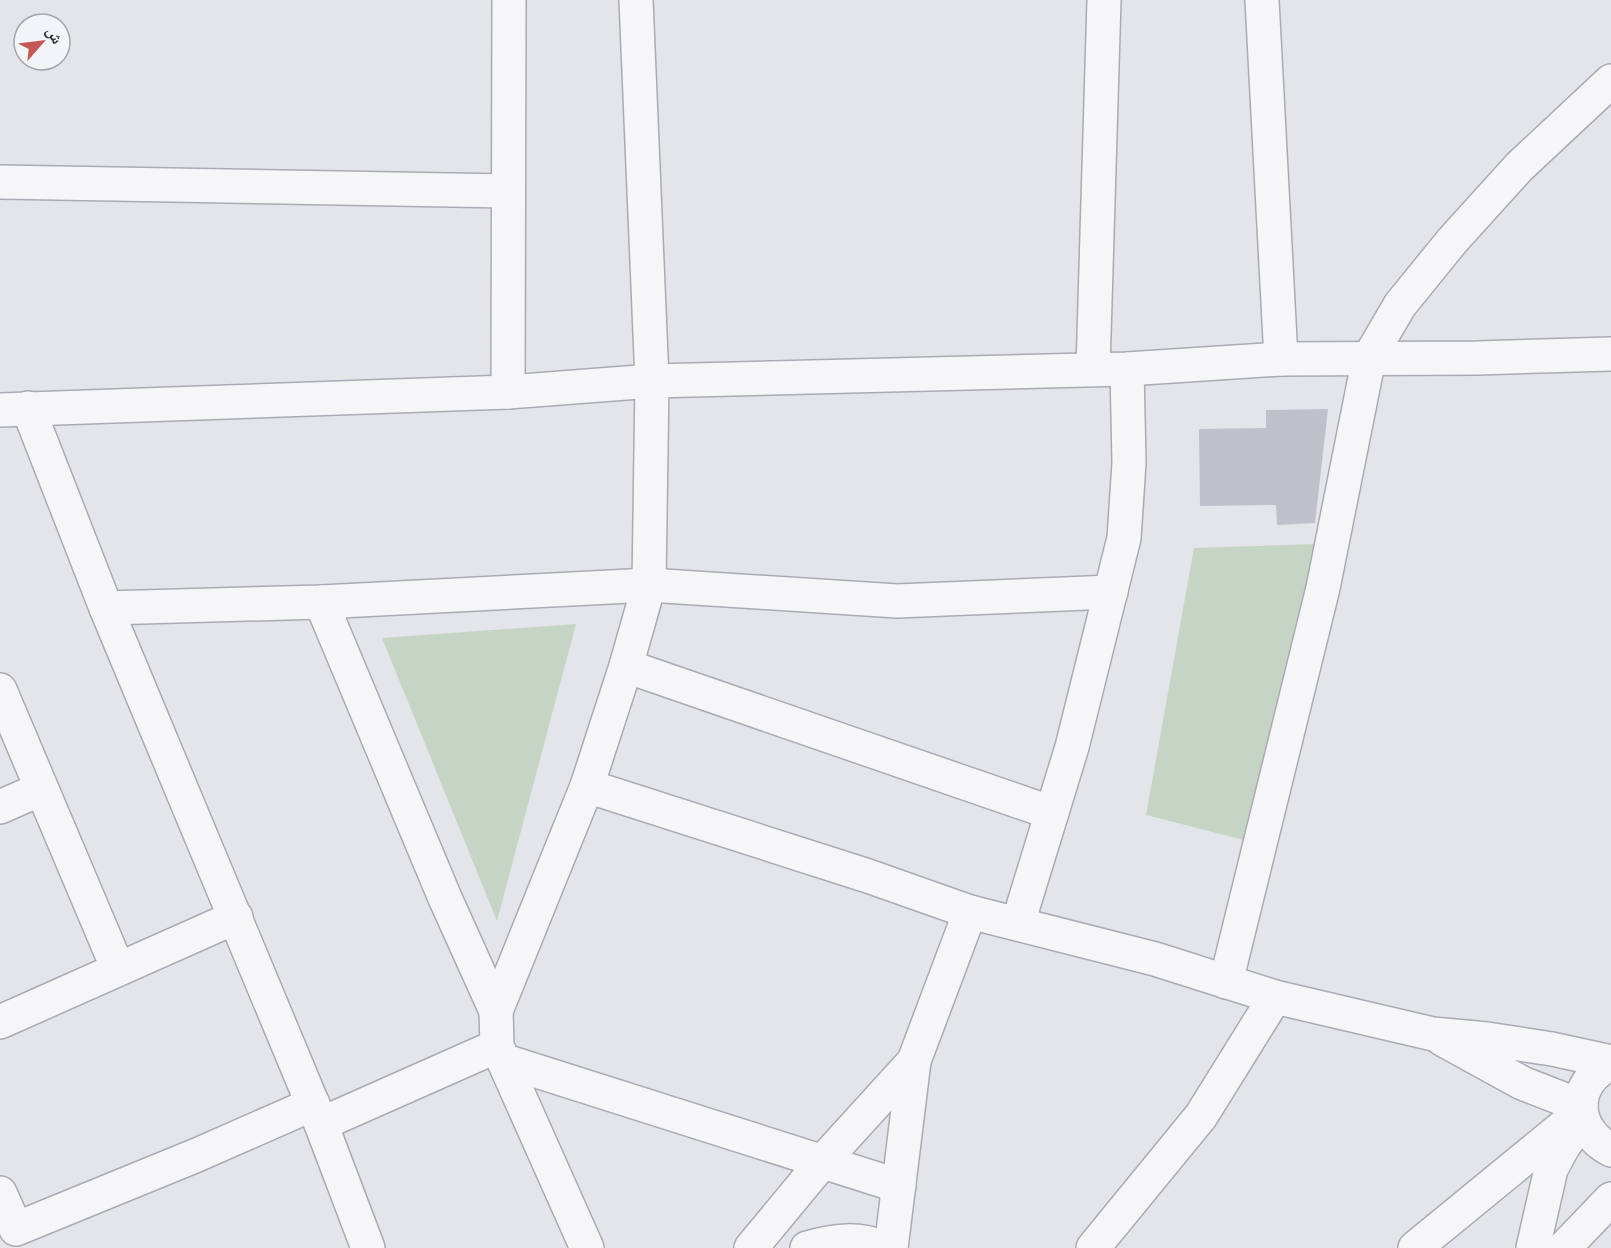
<svg xmlns="http://www.w3.org/2000/svg" width="1611" height="1248" font-family="Jost,'Noto Naskh Arabic',sans-serif">
	<style>
		.green { fill: #c6d4c5 }
		.building { fill: #bec0ca }
		.lines { fill: none; stroke-linecap: round; stroke-linejoin: round }
		.minor-casing { stroke: #a9abb4; stroke-width: 36 }
		.tertiary-casing { stroke: #a9abb4; stroke-width: 36 }
		.minor { stroke: #f6f6f9; stroke-width: 33 }
		.tertiary { stroke: #f6f6f9; stroke-width: 33 }
	</style>
	<rect width="100%" height="100%" fill="#e4e5ea"/>
	<g class="green">
		<polygon points="1316,544 1315,580 1244,840 1146,815 1194,548"/>
		<polygon points="576,624 497,921 382,638"/>
	</g>
	<polygon class="building" points="1328,409 1315,523 1277,525 1276,505 1200,506 1199,429 1266,428 1266,410"/>
	<g class="lines">
		<g class="minor-casing">
			<g id="minor">
				<polyline points="1262,0 1281,359"/>
				<polyline points="0,182 507,191"/>
				<polyline points="1093,369 1104,0"/>
				<polyline points="508,392 509,0"/>
				<polyline points="28,408 106,608 321,1124 368,1248"/>
				<polyline points="0,410 508,392 652,381 1127,369 1281,359 1477,358 1611,354"/>
				<polyline points="321,602 445,898 496,1011"/>
				<polyline points="106,608 321,602 649,585 897,601 1111,592"/>
				<polyline points="626,666 1052,813"/>
				<polyline points="0,690 118,969"/>
				<polyline points="587,786 868,876 970,912 1155,959 1275,997"/>
				<polyline points="0,807 41,789"/>
				<polyline points="1018,923 1072,747 1124,538 1129,463 1127,369"/>
				<polyline points="1226,982 1323,588 1369,358 1400,305 1452,241 1519,167 1611,81"/>
				<polyline points="0,1022 236,917"/>
				<polyline points="505,1061 899,1186"/>
				<polyline points="321,1124 497,1046"/>
				<polyline points="0,1193 16,1229 197,1155 313,1104"/>
				<polyline points="587,1248 497,1046 496,1011 587,786 626,666 649,585 652,381 636,0"/>
				<polyline points="751,1248 823,1161 914,1061 970,912"/>
				<path d="M807 1248C834 1240 858 1237 884 1248"/>
				<polyline points="891,1248 914,1061"/>
			</g>
		</g>
		<g class="tertiary-casing">
			<g id="tertiary">
				<polyline points="1442,1039 1522,1083 1581,1106"/>
				<path d="M1611 1063C1570 1084 1572 1129 1611 1150"/>
				<polyline points="1093,1248 1201,1116 1275,997 1433,1034 1487,1039 1552,1049 1611,1062"/>
				<polyline points="1415,1248 1581,1112"/>
				<polyline points="1533,1248 1551,1169 1563,1147 1578,1126"/>
				<polyline points="1564,1248 1611,1199"/>
			</g>
		</g>
		<use href="#minor" class="minor"/>
		<use href="#tertiary" class="tertiary"/>
	</g>
	<g transform="translate(42 42) rotate(62)"><circle r="28" fill="#f3f4f8" stroke="#a4a6af" stroke-width="1.5"/>
	<path d="M0-4.5L10 22L0 15L-10 22Z" fill="#c45854"/>
	<text y="-9" font-size="16" font-weight="bold" text-anchor="middle" fill="#2d3041">ش</text>
	</g>
</svg>
